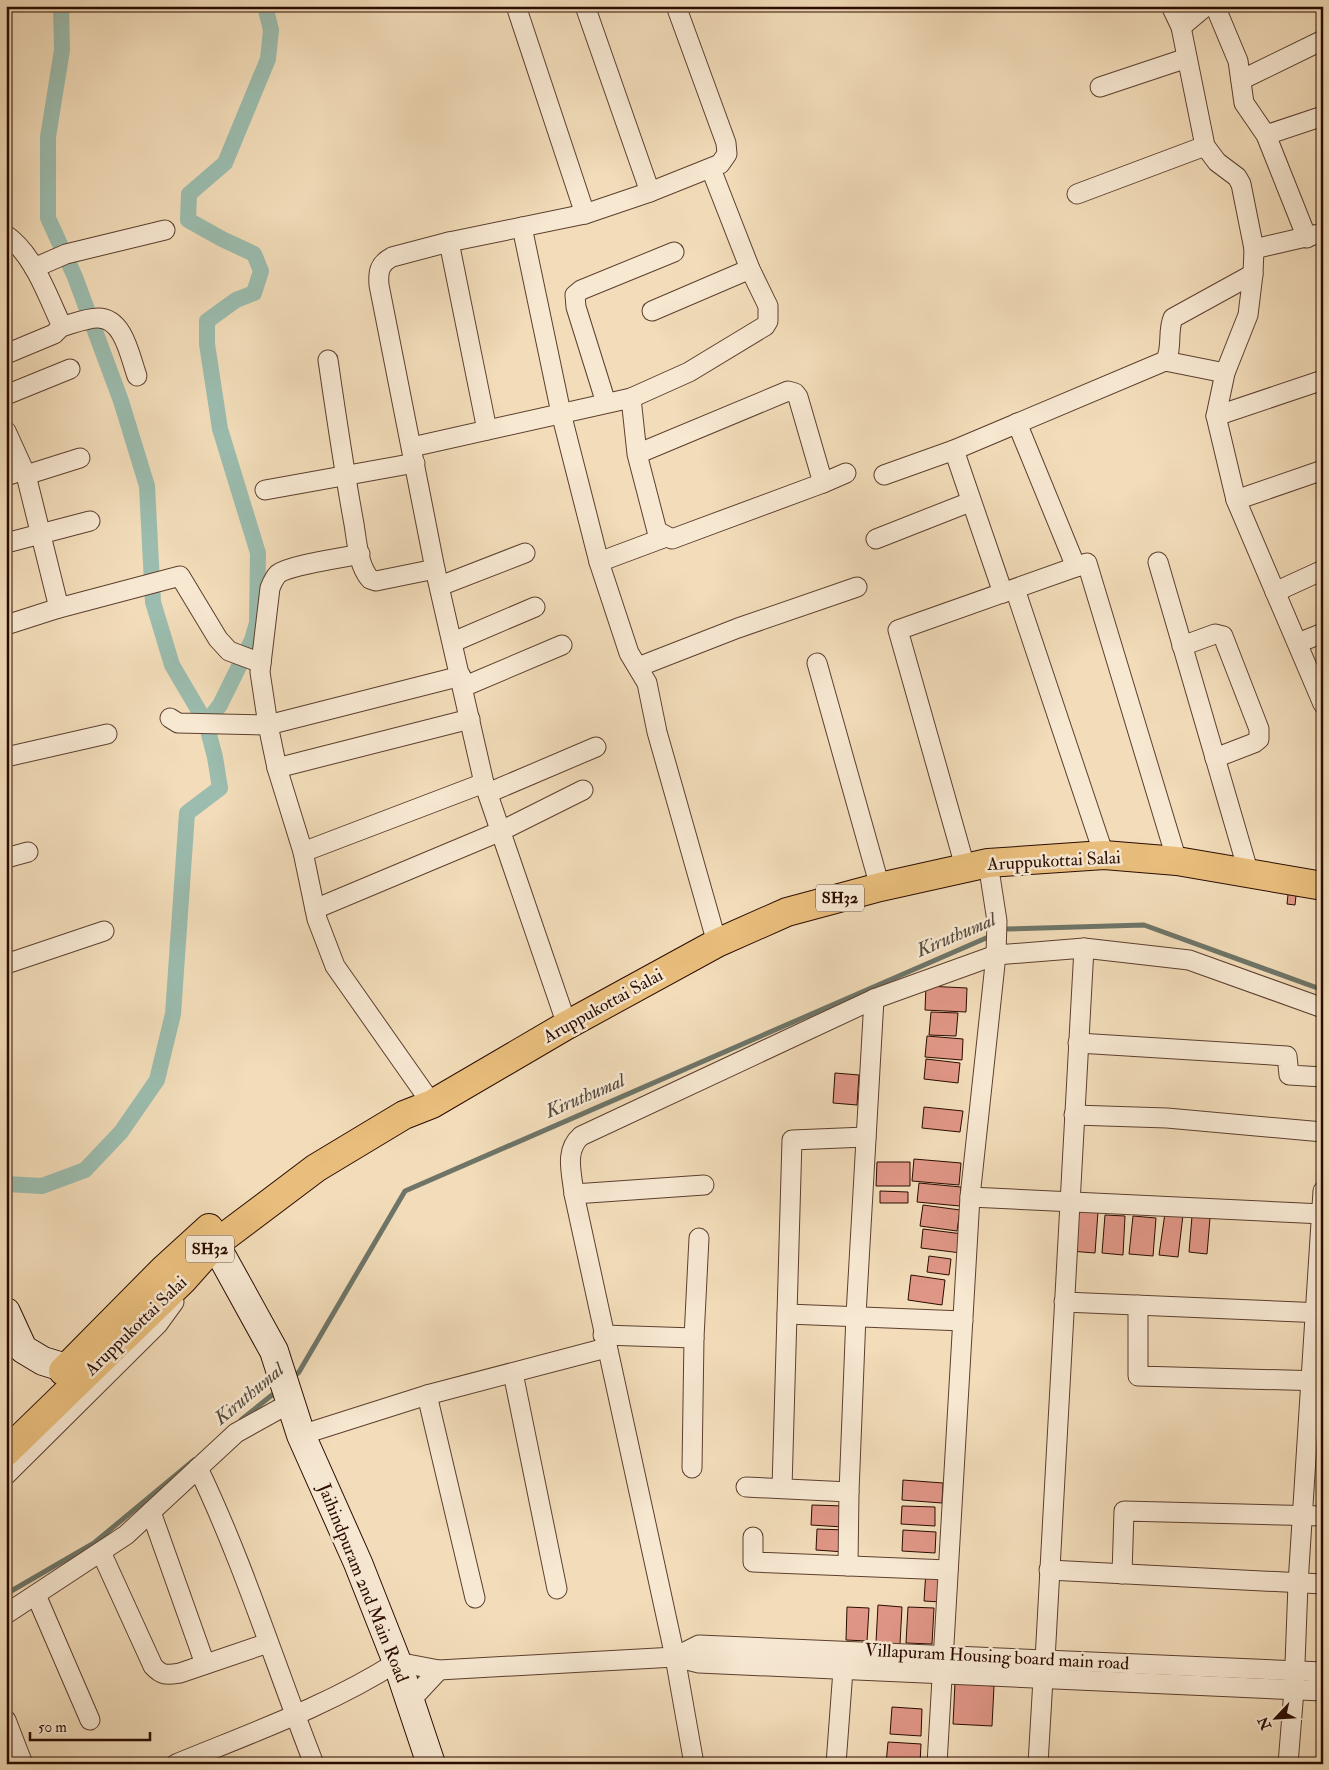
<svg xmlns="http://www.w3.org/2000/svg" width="1329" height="1770" font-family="'IM FELL Double Pica',serif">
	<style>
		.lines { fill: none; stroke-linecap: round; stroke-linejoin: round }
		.stream { stroke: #6e7568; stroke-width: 5 }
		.canal { stroke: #9bbcae; stroke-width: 16 }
		.building { fill: #e09686; stroke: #2a0b00 }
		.street-casing { stroke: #5c3f2e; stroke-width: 21 }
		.secondary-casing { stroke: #2a0b00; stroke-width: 30 }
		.primary-casing { stroke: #2a0b00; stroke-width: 30 }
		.street { stroke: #f7e8d2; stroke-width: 19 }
		.secondary { stroke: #f7e8d2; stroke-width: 28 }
		.primary { stroke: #e9be7c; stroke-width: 28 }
		.labels { text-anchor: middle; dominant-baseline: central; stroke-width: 5; stroke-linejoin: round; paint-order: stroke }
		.shield { fill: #f7e8d2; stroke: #684d3f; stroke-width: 1 }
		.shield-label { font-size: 16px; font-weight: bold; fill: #2a0b00 }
		.street-label { font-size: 18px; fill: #2a0b00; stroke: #f7e8d2 }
		.water-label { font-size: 19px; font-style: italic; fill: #52493d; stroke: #f7e8d2 }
	</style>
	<rect width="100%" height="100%" fill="#f2dcb9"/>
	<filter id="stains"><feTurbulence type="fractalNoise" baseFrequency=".004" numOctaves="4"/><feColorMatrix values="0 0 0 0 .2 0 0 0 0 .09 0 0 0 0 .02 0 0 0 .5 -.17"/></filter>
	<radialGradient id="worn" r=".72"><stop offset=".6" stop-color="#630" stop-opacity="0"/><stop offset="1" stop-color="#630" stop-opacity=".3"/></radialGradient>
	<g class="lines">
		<g class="stream">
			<polyline points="1000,932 1007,929 1144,925 1323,990"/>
			<polyline points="291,1379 299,1372 405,1191 993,935"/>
			<polyline points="241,1420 277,1391"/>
			<polyline points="6,1594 94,1543 194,1460"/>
		</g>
		<g class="canal">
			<polyline points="61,6 62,50 48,137 48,218 75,277 121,401 147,486 153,602 172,665 206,723"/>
			<polyline points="6,1184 42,1186 85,1170 121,1132 157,1080 173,1014 187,813 220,788 215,757 206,723 220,705 252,640 257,623 258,553 220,429 207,344 207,321 236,300 254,293 261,271 254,254 222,239 188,220 189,194 225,163 268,59 271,30 265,6"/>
		</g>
	</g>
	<g class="building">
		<polygon points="1291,867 1299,868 1295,905 1287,904"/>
		<polygon points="926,986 967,988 966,1012 925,1010"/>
		<polygon points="931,1012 958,1013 956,1036 929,1035"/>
		<polygon points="927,1036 963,1039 962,1060 925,1057"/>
		<polygon points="926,1059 960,1063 958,1083 924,1079"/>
		<polygon points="835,1073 859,1075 857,1105 833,1103"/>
		<polygon points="924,1107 963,1111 960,1132 922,1128"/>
		<polygon points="914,1159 961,1163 959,1185 912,1181"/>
		<polygon points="877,1162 910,1162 910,1186 876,1186"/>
		<polygon points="919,1183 961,1187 960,1206 917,1202"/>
		<polygon points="880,1191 908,1192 908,1203 880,1203"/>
		<polygon points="923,1205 960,1210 957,1231 920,1226"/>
		<polygon points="1073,1210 1098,1212 1095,1253 1070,1251"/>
		<polygon points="1165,1213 1183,1215 1178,1257 1159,1255"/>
		<polygon points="1105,1215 1125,1216 1123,1255 1102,1253"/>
		<polygon points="1133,1216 1156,1218 1153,1256 1129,1254"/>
		<polygon points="1192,1216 1210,1218 1207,1254 1189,1252"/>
		<polygon points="923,1229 963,1234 961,1253 921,1248"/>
		<polygon points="929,1256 951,1259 949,1275 927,1272"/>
		<polygon points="911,1275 945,1280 942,1305 908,1300"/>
		<polygon points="903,1480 943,1483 942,1503 902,1500"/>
		<polygon points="812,1505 844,1506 843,1527 811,1525"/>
		<polygon points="902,1506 935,1507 935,1526 901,1524"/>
		<polygon points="817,1529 846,1530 845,1552 816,1550"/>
		<polygon points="903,1530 936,1532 935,1553 902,1551"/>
		<polygon points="926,1571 943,1572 941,1602 924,1601"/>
		<polygon points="878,1605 902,1607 900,1644 876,1642"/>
		<polygon points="847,1607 869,1608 867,1641 846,1640"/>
		<polygon points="908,1607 934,1608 932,1644 906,1643"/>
		<polygon points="955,1683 994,1686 992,1726 953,1724"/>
		<polygon points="892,1707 922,1709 921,1736 890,1734"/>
		<polygon points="888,1742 921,1744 920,1764 886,1764"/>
	</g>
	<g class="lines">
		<g class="street-casing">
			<g id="street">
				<polyline points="516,6 585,214"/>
				<polyline points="1171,6 1181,27 1205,146 1217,162 1237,177 1241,184 1254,249 1253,274 1248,315 1225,373 1216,416 1236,500 1323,704"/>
				<polyline points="1215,6 1238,61 1244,103 1266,135 1307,238"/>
				<polyline points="1181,27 1206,6"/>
				<polyline points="1241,80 1323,40"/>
				<polyline points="1100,87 1187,58"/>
				<polyline points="1266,135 1323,116"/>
				<polyline points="650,192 720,164 727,154 726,143 676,6"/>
				<polyline points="1077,194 1205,146"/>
				<polyline points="522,227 561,413 599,562 629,653 647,683 657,732 717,943"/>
				<path d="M6 235C33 254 46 292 60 322L61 327 54 334 6 354"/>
				<polyline points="449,242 487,430"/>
				<polyline points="1254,249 1323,233"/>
				<polyline points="34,268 66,254 165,230"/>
				<polyline points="652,311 750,269"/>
				<path d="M61 327C72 324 86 318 98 318 124 318 130 357 137 376"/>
				<path d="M328 360C336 415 344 470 354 524 357 542 358 565 370 579L376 581 435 569"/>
				<polyline points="1165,361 1225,373"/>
				<polyline points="6,395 70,369"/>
				<polyline points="631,398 689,372 765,326 768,321 768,306 750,269 711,169"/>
				<polyline points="606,403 576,307 575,295 581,290 674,252"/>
				<polyline points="1216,416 1323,380"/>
				<polyline points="1017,423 1076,567"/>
				<polyline points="6,431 26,475 59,608 6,625"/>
				<polyline points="412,447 631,398 637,454 788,391 795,393 798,397 823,483 672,539 657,531 637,454"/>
				<polyline points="954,450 1003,593"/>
				<polyline points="26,475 80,458"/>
				<path d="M884 475 954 450 1165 361C1173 349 1167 332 1173 318L1253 274"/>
				<polyline points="6,476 23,470"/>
				<polyline points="823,483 846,473"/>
				<polyline points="265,490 415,463"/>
				<polyline points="1236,500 1323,470"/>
				<polyline points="876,539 970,502"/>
				<polyline points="6,543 90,521"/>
				<polyline points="599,562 666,537"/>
				<polyline points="1158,562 1249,874"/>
				<polyline points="440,586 525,553"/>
				<polyline points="1015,589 1104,855"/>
				<polyline points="1275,592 1323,570"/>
				<polyline points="59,608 180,576 218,639 229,651 261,663"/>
				<polyline points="453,642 535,607"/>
				<polyline points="1298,643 1323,633"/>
				<polyline points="1182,646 1215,634 1223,636 1259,729 1259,739 1254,743 1215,758"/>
				<polyline points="817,663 880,887"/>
				<polyline points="638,667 738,628 857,587"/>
				<polyline points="463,687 562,645"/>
				<path d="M170 718 178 723 268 725 260 672 270 588C272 583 274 578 278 574 289 565 343 558 360 554"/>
				<polyline points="6,757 107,734"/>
				<polyline points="277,768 470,719"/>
				<polyline points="488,793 596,747"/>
				<polyline points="303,852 484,783"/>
				<polyline points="6,858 28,852"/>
				<polyline points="966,870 898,630 1087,563 1177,861"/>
				<polyline points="315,909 501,831 583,790"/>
				<polyline points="6,964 104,931"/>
				<path d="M567 1025 484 783 435 569 379 285C378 272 379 264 392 257L449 242 585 214 650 192 585 6"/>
				<polyline points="1078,1043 1287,1056 1289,1075 1323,1077"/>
				<polyline points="432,1104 335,966 317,919 303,852 277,768 268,725 461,676"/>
				<polyline points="1074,1115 1167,1118 1323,1132"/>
				<polyline points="574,1194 704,1185"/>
				<polyline points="970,1197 1323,1214"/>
				<polyline points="1064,1302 1323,1313"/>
				<polyline points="1138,1305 1138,1376 1322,1381"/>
				<polyline points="787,1314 963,1321"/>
				<polyline points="603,1335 694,1338 692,1468"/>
				<polyline points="694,1338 699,1238"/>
				<polyline points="513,1373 557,1589"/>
				<polyline points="427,1395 475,1598"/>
				<polyline points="301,1435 427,1395 606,1348"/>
				<path d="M198 1468C244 1564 275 1665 314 1764"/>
				<polyline points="6,1475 158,1324 174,1302"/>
				<polyline points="746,1487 849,1492 856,1315 874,999"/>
				<polyline points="782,1488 792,1140 866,1137"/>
				<polyline points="151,1512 205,1664"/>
				<polyline points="753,1537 753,1562 948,1570"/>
				<path d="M101 1552 153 1666C162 1676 167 1675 180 1673L268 1643"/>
				<polyline points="848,1566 849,1492"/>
				<polyline points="1049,1570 1323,1584"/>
				<polyline points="1122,1574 1124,1511 1323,1516"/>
				<polyline points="36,1595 90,1720"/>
				<polyline points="6,1614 126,1535 236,1433 290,1403"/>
				<polyline points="675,1657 699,1645 1323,1672"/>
				<polyline points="1045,1660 1084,948"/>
				<polyline points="410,1701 439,1670"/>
				<polyline points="6,1720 23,1764"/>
				<path d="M176 1764C251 1733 328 1706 397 1662L439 1670 675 1657 699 1663 1323 1691"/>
				<path d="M694 1764 675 1657 574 1194C572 1173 564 1151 581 1136L874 999 996 955 1084 948 1189 960 1323 1008"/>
				<polyline points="836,1764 843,1670"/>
				<polyline points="937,1764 970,1197 996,955 997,921 988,863"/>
				<polyline points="1038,1764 1043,1679"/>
				<polyline points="1288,1764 1294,1690 1298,1584 1323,1191"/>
			</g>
		</g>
		<g class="secondary-casing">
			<g id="secondary">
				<polyline points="215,1244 274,1351 301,1435 358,1563 397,1662 431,1764"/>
				<polyline points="6,1312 23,1349 43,1361 66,1368"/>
			</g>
		</g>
		<g class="primary-casing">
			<g id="primary">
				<polyline points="63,1371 164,1269 209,1228"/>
				<polyline points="6,1452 183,1280 215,1244 316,1168 404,1115 432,1104 567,1025 717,943 787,912 880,887 988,863 1104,855 1177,861 1323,886"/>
			</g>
		</g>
		<use href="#street" class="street"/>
		<use href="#secondary" class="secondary"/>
		<use href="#primary" class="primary"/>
	</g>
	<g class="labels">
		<g class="shield">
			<rect x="816" y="884.5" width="48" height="27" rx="4"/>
			<rect x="186" y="1235.5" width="48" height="27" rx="4"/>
		</g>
		<g class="shield-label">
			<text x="840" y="898">SH32</text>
			<text x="210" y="1249">SH32</text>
		</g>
		<g class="street-label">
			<text transform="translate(1054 861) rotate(-3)">Aruppukottai Salai</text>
			<text transform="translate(603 1006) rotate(-29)">Aruppukottai Salai</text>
			<text transform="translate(136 1326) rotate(-44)">Aruppukottai Salai</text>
			<text transform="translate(363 1583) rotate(68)">Jaihindpuram 2nd Main Road</text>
			<text transform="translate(997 1657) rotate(3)">Villapuram Housing board main road</text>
		</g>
		<g class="water-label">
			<text transform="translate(956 935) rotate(-23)">Kiruthumal</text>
			<text transform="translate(585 1096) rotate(-23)">Kiruthumal</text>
			<text transform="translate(249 1394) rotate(-40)">Kiruthumal</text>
		</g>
	</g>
	<rect width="1329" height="1770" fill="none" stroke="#f2dcb9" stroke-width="25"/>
	<rect x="8" y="8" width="1314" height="1755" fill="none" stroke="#2a0b00" stroke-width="2.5"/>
	<rect x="12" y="12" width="1304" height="1745" fill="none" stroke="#2a0b00"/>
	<g transform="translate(1276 1718) rotate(245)" stroke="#f7e8d2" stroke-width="4" paint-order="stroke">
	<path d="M0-4L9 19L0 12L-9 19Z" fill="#2a0b00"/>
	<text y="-8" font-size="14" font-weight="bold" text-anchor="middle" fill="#2a0b00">N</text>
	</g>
	<path d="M30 1732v8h120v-8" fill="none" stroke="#2a0b00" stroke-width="2.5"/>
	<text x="38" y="1732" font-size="15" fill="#2a0b00" stroke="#f7e8d2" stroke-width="4" paint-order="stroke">50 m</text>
	<rect width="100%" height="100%" filter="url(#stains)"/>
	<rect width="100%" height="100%" fill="url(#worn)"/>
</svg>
